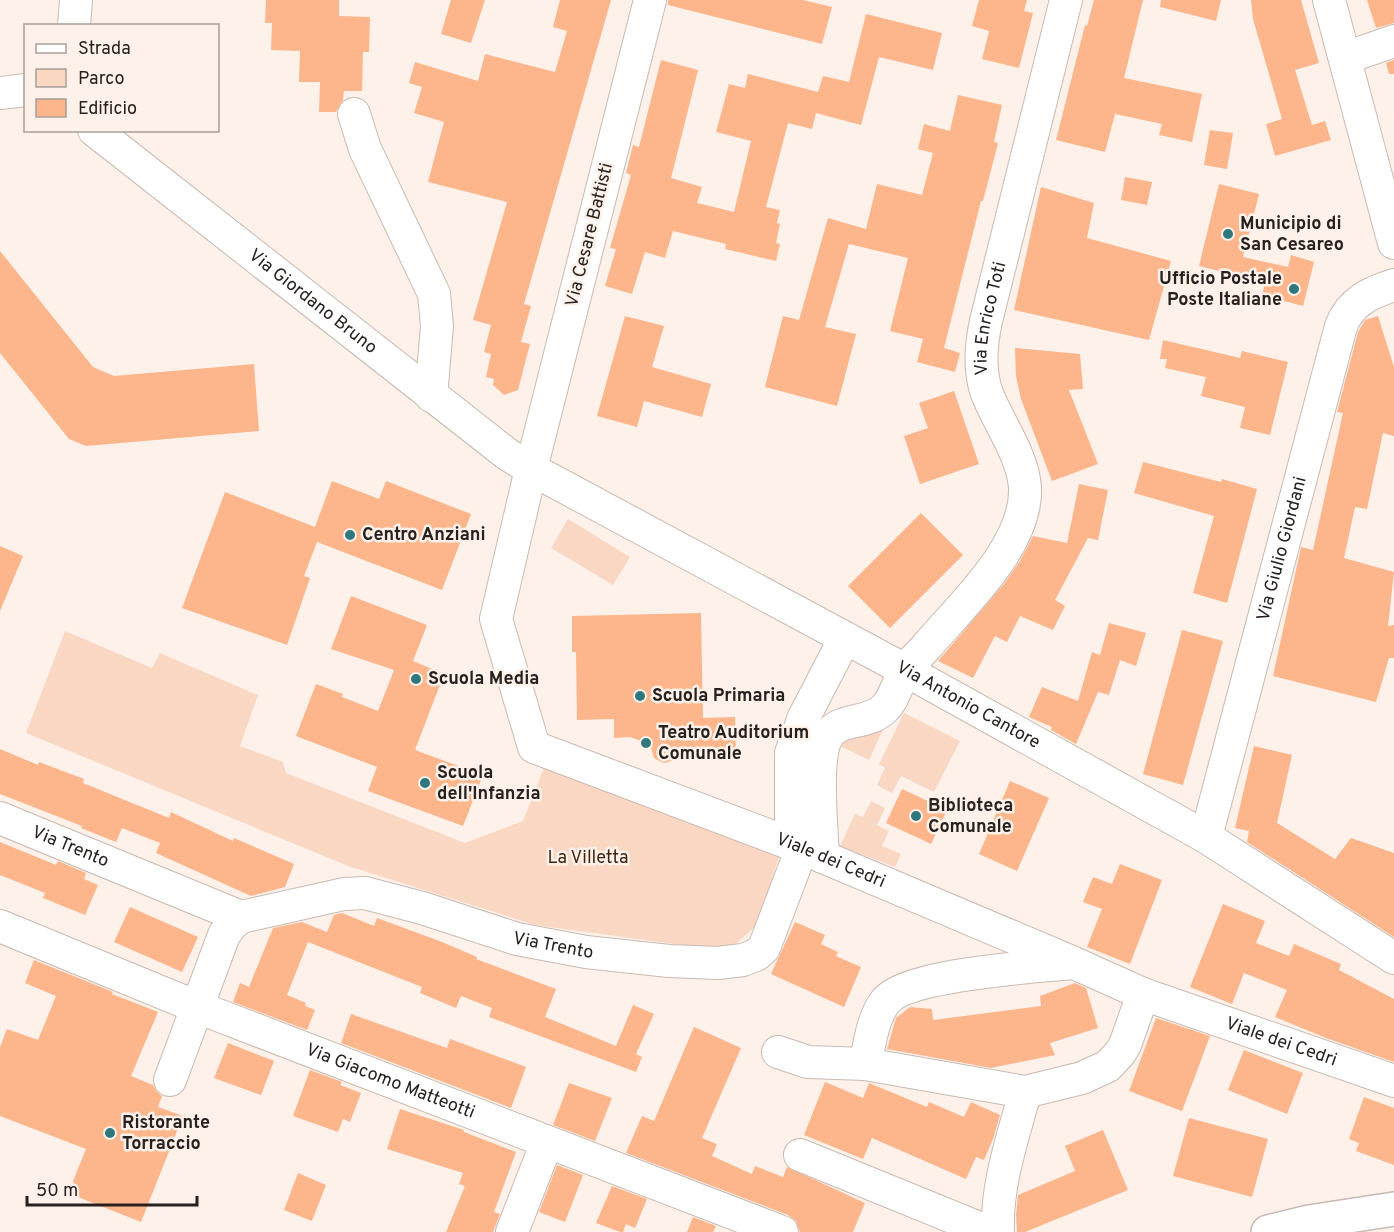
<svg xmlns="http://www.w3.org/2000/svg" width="1394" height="1232" font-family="Overpass,sans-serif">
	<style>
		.green { fill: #fad7c3 }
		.building { fill: #fdb68c }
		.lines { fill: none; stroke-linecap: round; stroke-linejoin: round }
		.minor-casing { stroke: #c8bab2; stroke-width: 34 }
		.major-casing { stroke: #c8bab2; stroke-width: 36 }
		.minor { stroke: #fff; stroke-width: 32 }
		.major { stroke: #fff; stroke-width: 33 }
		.poi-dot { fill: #2f787d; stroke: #fdf1ea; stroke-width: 2 }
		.labels { text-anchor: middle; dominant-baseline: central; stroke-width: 5; stroke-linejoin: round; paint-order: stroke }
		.poi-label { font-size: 18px; font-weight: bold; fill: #26211e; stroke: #fdf1ea; text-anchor: start }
		.street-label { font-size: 18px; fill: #26211e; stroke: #fdf1ea }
		.park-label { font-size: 18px; fill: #411f08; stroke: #fdf1ea }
	</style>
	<rect width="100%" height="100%" fill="#fdf1ea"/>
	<g class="green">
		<polygon points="568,519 630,557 613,585 551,548"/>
		<polygon points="65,631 152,668 160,653 258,695 240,746 283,762 286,773 465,843 523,821 546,763 780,854 759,919 754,928 737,943 724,949 696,947 535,925 348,866 26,733"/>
		<polygon points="904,713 960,741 934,792 901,776 892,793 877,785 885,768 879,764"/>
		<polygon points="885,725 869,760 840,746 843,734"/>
		<polygon points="871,801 885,808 877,825 889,831 882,846 901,854 895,867 840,846 855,814 863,817"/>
	</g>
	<g class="building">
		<polygon points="266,0 339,0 339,16 370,17 369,52 363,52 362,91 344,91 343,100 336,112 319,112 320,82 299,82 300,51 271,50 272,23 265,23"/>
		<polygon points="451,0 485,0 471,43 441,34"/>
		<polygon points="560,0 611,0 524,304 531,306 521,342 530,344 518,390 504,395 493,385 494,379 486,377 491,354 484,352 491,325 473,320 507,202 428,182 444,122 414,113 422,87 409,83 415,62 478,81 485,54 555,72 567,31 553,27"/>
		<polygon points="668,0 803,0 832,7 822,44 668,5"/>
		<polygon points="979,0 1027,0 1024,11 1033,13 1019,68 982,59 989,31 972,26"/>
		<polygon points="1094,0 1143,0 1124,78 1202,94 1192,142 1159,135 1162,124 1115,114 1105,152 1056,140 1085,25 1087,26"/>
		<polygon points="1161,0 1221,0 1216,21 1160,7"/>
		<polygon points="1251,0 1301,0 1319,63 1295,70 1312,125 1325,121 1331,140 1275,156 1266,124 1282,119 1253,19"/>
		<polygon points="1367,0 1394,0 1394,23 1376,28"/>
		<polygon points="866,14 942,33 933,70 879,57 861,125 816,113 812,129 788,123 766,207 780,210 777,223 780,224 776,243 780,244 776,261 725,249 726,244 673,231 665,258 645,252 632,294 605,286 616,249 610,248 631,175 626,173 633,145 639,147 661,60 698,70 671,178 702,187 697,203 734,212 751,141 716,132 729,84 745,88 748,74 818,92 823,76 849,82"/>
		<polygon points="1394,60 1394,74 1389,74 1386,63"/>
		<polygon points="958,95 1002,105 994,142 998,143 983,201 981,201 944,348 960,353 955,372 917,362 923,339 890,331 908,258 849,244 825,327 856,334 837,406 765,387 783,316 799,320 828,218 866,229 877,184 922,195 933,153 918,149 924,124 950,131"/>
		<polygon points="1210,130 1233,133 1227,169 1204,165"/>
		<polygon points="1125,177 1152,182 1147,205 1121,200"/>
		<polygon points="1219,184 1259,194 1243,257 1288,267 1291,255 1314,262 1303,306 1262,295 1265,283 1199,266"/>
		<polygon points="1041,187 1094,203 1087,238 1171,261 1149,340 1014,310"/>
		<polygon points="0,251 93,367 114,376 254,364 259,431 86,446 69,439 0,353"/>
		<polygon points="625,316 664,326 652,367 711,384 702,417 644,401 637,427 597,416"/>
		<polygon points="1378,316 1394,367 1394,436 1383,433 1367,509 1355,507 1344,558 1394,572 1388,626 1394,625 1394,658 1389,658 1376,702 1273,676 1301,547 1313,550 1343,413 1337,412 1358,332 1365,320"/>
		<polygon points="1163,340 1240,358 1242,351 1288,362 1270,435 1240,428 1245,407 1201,396 1206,377 1165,368 1167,359 1160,359"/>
		<polygon points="1015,348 1080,354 1083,389 1069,390 1098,464 1052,481 1021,399 1016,376"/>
		<polygon points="954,391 979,464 920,484 904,436 928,428 919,403"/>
		<polygon points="1143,462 1221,482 1222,479 1257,489 1227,603 1193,593 1214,516 1134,493"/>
		<polygon points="332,481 379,499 386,481 471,514 442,590 317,542 304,576 310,578 287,645 182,608 225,492 315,527"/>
		<polygon points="1079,484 1108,490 1098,540 1088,538 1055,600 1065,606 1053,630 1020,616 1007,642 995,636 973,678 938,661 1004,584 1020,561 1033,536 1067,543"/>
		<polygon points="921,513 963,555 890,628 848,586"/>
		<polygon points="0,546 23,556 0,611"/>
		<polygon points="351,596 427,625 413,661 444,674 415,750 483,775 463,826 368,791 377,767 296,736 316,684 343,694 342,697 378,711 394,670 331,649"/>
		<polygon points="701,613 703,718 735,717 736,757 677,758 666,763 661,762 654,758 650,744 630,737 614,738 614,719 577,720 576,652 572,652 572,616"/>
		<polygon points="1109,623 1146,633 1136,666 1120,660 1109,695 1098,692 1076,744 1051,730 1052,727 1029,717 1042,687 1078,701 1092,652 1100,655"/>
		<polygon points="1182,630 1223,641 1183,785 1143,774"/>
		<polygon points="1254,746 1292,755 1277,823 1335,859 1351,838 1394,853 1394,937 1247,842 1249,831 1235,828"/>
		<polygon points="0,749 38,765 39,762 84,779 83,783 169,818 171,812 233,841 234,838 294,864 285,887 251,896 156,853 160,843 122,828 116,842 81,828 82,826 0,794"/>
		<polygon points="1010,781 1049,798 1017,871 979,854"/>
		<polygon points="902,789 947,810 931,844 886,823"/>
		<polygon points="0,842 56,865 58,861 86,873 84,879 98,885 85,915 43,898 45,893 0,875"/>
		<polygon points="1120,864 1162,880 1130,964 1087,947 1102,909 1083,902 1093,877 1112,884"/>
		<polygon points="1223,904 1265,921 1256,943 1289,956 1294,944 1341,964 1339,970 1394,999 1394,1062 1326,1038 1275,1017 1287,990 1244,973 1232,1004 1190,987"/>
		<polygon points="130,907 198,937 182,972 114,942"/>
		<polygon points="342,913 374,926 377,918 442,942 477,957 476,959 556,989 545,1017 616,1046 633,1005 654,1014 636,1054 642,1057 636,1072 489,1017 492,1008 461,996 456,1008 420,993 422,987 308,942 287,995 306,1003 305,1006 315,1010 307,1030 233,1002 240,983 249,987 273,928 302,922 327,932 334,915"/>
		<polygon points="795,922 825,935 821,944 838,952 836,956 861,967 844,1007 771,974"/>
		<polygon points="34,960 113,992 112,994 158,1012 131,1076 153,1085 157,1092 162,1096 158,1107 183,1116 141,1222 78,1197 73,1181 86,1149 0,1116 0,1047 7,1029 38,1040 56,996 25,983"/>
		<polygon points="1075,983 1086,988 1098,1028 1050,1043 1055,1055 991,1068 887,1049 896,1018 910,1007 932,1009 933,1020 1041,1006 1040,996"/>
		<polygon points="351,1014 447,1048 450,1039 526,1067 511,1108 341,1043"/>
		<polygon points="1156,1018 1210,1036 1182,1111 1129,1091"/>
		<polygon points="694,1027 741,1048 702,1138 717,1144 712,1156 752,1174 755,1166 783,1177 787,1167 865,1203 853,1232 800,1232 796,1221 788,1215 626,1153 642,1116 654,1121"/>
		<polygon points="228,1043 274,1061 261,1095 214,1078"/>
		<polygon points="1244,1050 1303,1073 1287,1114 1228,1090"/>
		<polygon points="310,1070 342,1082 340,1085 361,1093 350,1122 343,1119 338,1132 293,1116"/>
		<polygon points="825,1082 863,1098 869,1083 927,1107 929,1102 964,1117 971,1102 1000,1115 993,1139 984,1160 976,1157 966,1179 872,1138 863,1159 804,1135"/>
		<polygon points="569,1083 612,1098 595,1141 553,1125"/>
		<polygon points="1364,1097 1394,1108 1394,1165 1356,1151 1359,1143 1349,1139"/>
		<polygon points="400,1109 464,1130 464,1132 516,1152 494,1212 500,1214 493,1232 446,1232 465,1186 459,1184 463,1173 387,1149"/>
		<polygon points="1189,1118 1268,1139 1252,1197 1173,1176"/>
		<polygon points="1103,1130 1128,1190 1025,1232 1017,1232 1016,1215 1018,1195 1075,1171 1065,1146"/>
		<polygon points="557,1165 583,1175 565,1222 539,1212"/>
		<polygon points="298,1173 326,1185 312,1221 284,1210"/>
		<polygon points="612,1186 647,1199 635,1228 626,1224 623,1232 620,1232 596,1223"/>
		<polygon points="693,1217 716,1226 713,1232 687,1232"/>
	</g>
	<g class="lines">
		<g class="minor-casing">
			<g id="minor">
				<path id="s1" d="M650 0 531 469 496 619 534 747 802 848 1074 963 1143 994 1394 1081"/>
				<polyline points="1329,0 1394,243"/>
				<polyline points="74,26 76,0"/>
				<polyline points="1345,58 1394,41"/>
				<polyline points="0,93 26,90"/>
				<polyline points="354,114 365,149 434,294 437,326 431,396"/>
				<path id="s2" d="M94 130 507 454 531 469 905 670 1206 837 1394 958"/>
				<path id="s3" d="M0 818 241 917"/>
				<path id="s4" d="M1206 837 1341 326C1351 301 1370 293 1394 285"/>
				<polyline points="802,848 791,825 791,753 804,717 845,638"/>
				<path id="s5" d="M823 857C822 829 815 762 826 739 837 716 866 726 884 709 895 699 897 682 906 670 912 661 920 654 927 646 962 605 1028 545 1025 487 1022 453 998 423 986 391 979 367 981 345 986 321L1066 0"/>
				<path id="s6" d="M0 926 197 1007 782 1232"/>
				<polyline points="778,1052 808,1062 865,1064 1025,1092 1082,1078 1108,1066 1120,1053 1125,1045 1143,994"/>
				<path d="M865 1064C870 1044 872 1019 885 1002 906 974 1035 967 1073 963"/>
				<path id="s7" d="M170 1080 224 935 232 924 241 917 344 894 365 893 422 908 517 939 586 952 669 961 718 963 743 960 756 955 764 948 802 848"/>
				<polyline points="800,1155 989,1232"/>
				<polyline points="512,1232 547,1142"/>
				<path d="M998 1232C996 1184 1013 1138 1025 1092"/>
			</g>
		</g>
		<g class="major-casing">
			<polyline id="major" points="1268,1232 1309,1222 1394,1209"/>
		</g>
		<use href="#minor" class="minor"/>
		<use href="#major" class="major"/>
	</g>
	<g class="poi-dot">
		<circle cx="1228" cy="234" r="6"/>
		<circle cx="1294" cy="289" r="6"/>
		<circle cx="350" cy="535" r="6"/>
		<circle cx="416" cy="679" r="6"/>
		<circle cx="640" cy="696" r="6"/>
		<circle cx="646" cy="743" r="6"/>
		<circle cx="425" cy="783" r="6"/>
		<circle cx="916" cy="816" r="6"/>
		<circle cx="110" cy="1133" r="6"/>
	</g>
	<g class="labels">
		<g class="poi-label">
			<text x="1240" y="224">Municipio di<tspan x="1240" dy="21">San Cesareo</tspan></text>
			<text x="1282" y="279" text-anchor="end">Ufficio Postale<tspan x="1282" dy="21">Poste Italiane</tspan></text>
			<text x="362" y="535">Centro Anziani</text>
			<text x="428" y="679">Scuola Media</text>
			<text x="652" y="696">Scuola Primaria</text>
			<text x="658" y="733">Teatro Auditorium<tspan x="658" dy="21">Comunale</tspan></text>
			<text x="437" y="773">Scuola<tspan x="437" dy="21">dell'Infanzia</tspan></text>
			<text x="928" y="806">Biblioteca<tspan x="928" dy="21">Comunale</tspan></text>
			<text x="122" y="1123">Ristorante<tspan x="122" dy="21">Torraccio</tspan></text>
		</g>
		<g class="street-label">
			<text transform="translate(590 235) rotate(-76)">Via Cesare Battisti</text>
			<text stroke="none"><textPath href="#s2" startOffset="278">Via Giordano Bruno</textPath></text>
			<text stroke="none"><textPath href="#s5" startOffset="632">Via Enrico Toti</textPath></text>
			<text stroke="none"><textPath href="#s4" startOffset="298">Via Giulio Giordani</textPath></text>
			<text stroke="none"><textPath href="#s2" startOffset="1050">Via Antonio Cantore</textPath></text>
			<text stroke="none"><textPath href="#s3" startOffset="76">Via Trento</textPath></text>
			<text stroke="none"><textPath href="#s1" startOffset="1089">Viale dei Cedri</textPath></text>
			<text stroke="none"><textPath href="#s7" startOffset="502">Via Trento</textPath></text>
			<text stroke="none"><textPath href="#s1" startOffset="1575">Viale dei Cedri</textPath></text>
			<text stroke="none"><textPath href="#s6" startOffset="420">Via Giacomo Matteotti</textPath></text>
		</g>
		<g class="park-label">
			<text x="588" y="858">La Villetta</text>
		</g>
	</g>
	<rect x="24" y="24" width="195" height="108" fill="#fdf1ea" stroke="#a79e98" stroke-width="1.5"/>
	<rect x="36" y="44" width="30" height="9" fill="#ffffff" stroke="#a79e98" stroke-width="1.5"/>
	<text x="78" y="54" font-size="18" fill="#26211e">Strada</text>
	<rect x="36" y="69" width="30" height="18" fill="#fad7c3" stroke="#a79e98" stroke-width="1.5"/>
	<text x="78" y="84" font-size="18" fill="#26211e">Parco</text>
	<rect x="36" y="99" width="30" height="18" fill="#fdb68c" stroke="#a79e98" stroke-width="1.5"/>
	<text x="78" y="114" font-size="18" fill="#26211e">Edificio</text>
	<path d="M27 1196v9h170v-9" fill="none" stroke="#26211e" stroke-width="3"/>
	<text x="36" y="1196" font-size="18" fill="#26211e" stroke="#fdf1ea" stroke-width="4.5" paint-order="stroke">50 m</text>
</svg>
